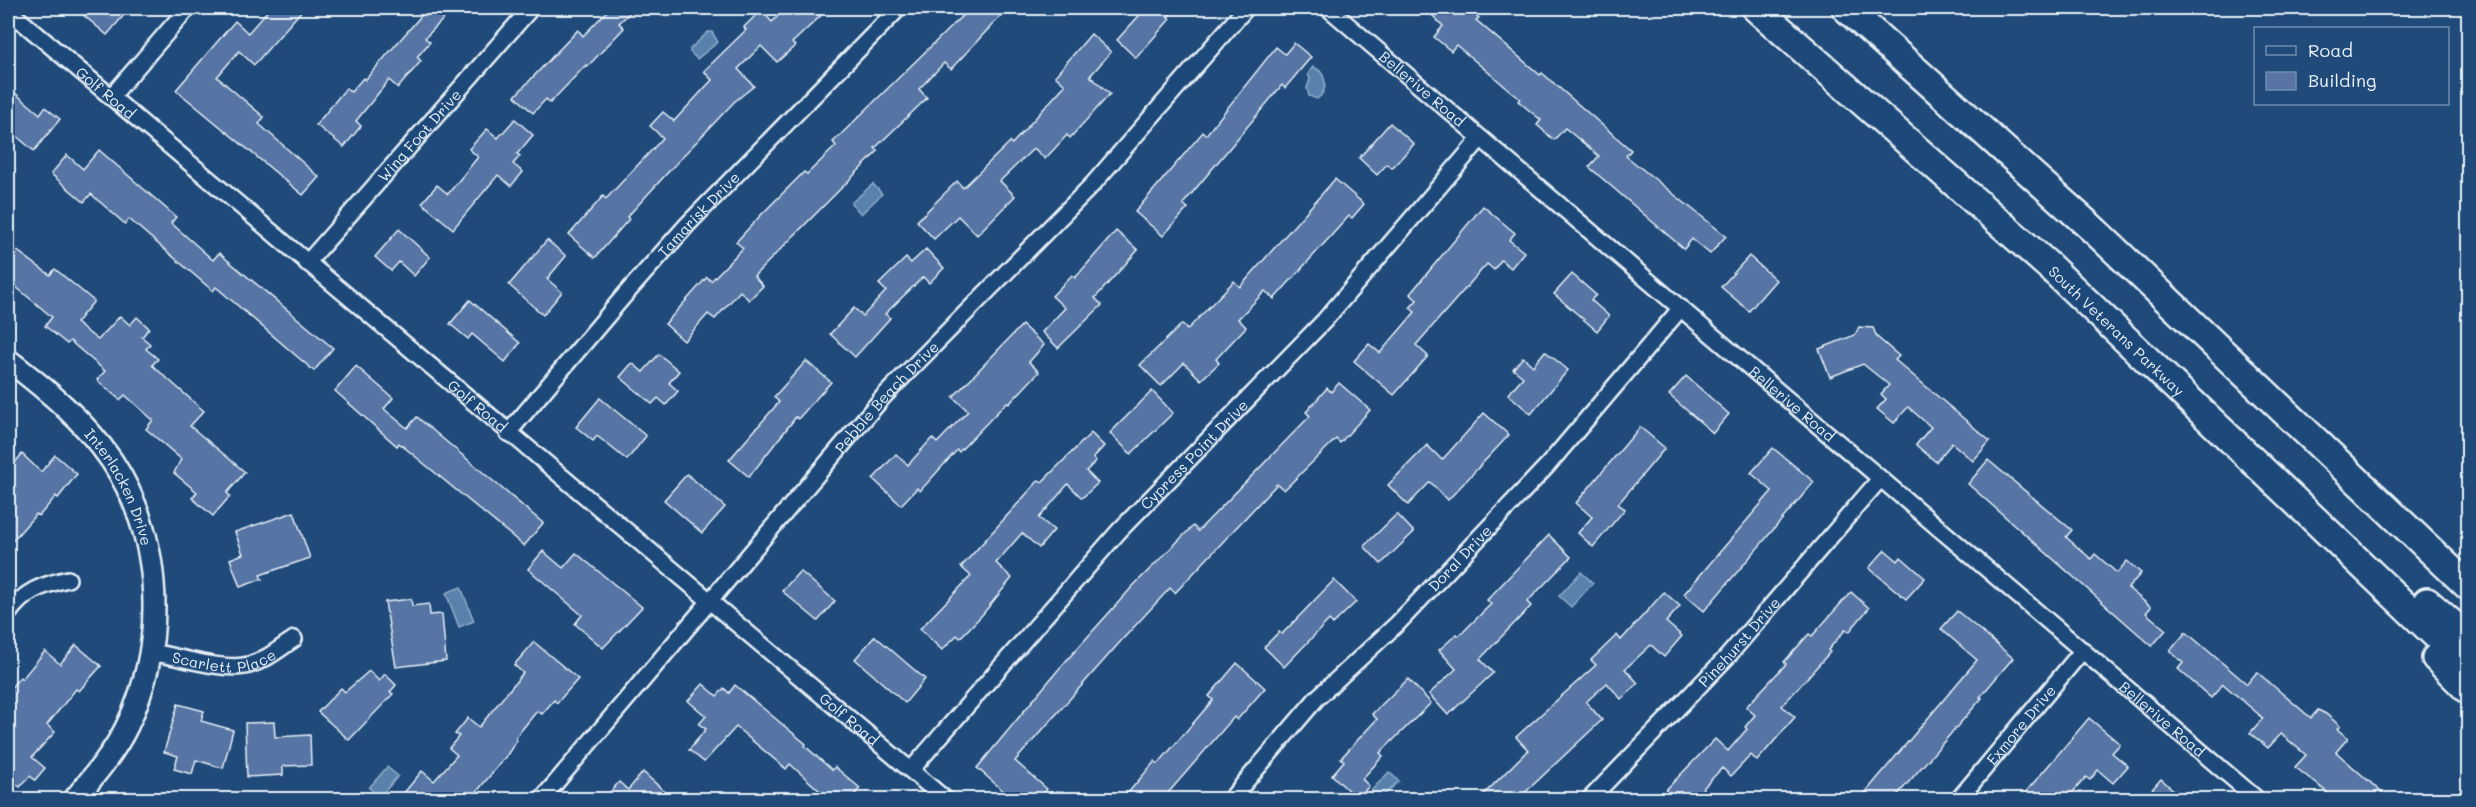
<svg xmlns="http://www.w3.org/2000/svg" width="2476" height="807" font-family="Mali,sans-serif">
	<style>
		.water { fill: #5882ac; stroke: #92aeca; stroke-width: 1.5 }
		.building { fill: #5774a4; stroke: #e8f1f8; stroke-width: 1.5 }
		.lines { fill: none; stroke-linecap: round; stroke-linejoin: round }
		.street-casing { stroke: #e8f1f8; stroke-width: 20 }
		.secondary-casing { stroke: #e8f1f8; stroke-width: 26 }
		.highway-casing { stroke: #e8f1f8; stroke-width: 32 }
		.street { stroke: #1f4a7a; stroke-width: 15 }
		.secondary { stroke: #1f4a7a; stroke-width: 21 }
		.highway { stroke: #1f4a7a; stroke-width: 27 }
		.labels { text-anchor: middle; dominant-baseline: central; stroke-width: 4.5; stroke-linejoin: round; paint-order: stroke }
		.street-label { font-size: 15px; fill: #e8f1f8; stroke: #1f4a7a }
	</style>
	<rect width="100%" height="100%" fill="#1f4a7a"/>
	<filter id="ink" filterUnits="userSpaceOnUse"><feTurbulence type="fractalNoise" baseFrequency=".0167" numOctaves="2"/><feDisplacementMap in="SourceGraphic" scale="12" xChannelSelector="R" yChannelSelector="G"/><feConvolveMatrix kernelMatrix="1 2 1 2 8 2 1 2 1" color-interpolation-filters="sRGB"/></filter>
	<g filter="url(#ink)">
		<g class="water">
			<polygon points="708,32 712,32 718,42 697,59 690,52 690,49"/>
			<path d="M1313 67C1327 72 1329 90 1317 99L1309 96 1307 88 1310 79 1308 74Z"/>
			<polygon points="873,184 882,194 861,214 851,203"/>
			<polygon points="1581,572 1593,583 1571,607 1559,596"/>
			<polygon points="461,587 474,621 459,627 446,593"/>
			<polygon points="387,767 398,776 380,797 369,788"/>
			<polygon points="1389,772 1399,781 1380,799 1371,791"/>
		</g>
		<g class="building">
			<polygon points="75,8 130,8 107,35"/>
			<polygon points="270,8 304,8 254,65 239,51 217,77 264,117 259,124 319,177 303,195 176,90 235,21 248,33"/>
			<polygon points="428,8 454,8 425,38 430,42 417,57 421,61 398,88 389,80 356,121 361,126 344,147 316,125 346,88 351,92 363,78 365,80"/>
			<polygon points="610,8 635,8 619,23 624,28 587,67 586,65 550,103 546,99 533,113 515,96 578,30 583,36"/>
			<polygon points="786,8 829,8 792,43 795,46 777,62 761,46 738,69 754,86 734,102 683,156 627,217 629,219 595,258 569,235 603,196 606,199 663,138 650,126 663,112 674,121 712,80 704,71 746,30 744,27 761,10 772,22"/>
			<polygon points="970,8 1008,8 951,69 944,63 919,89 927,98 875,148 878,151 754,276 763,286 749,300 740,291 715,319 708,314 684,341 665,324 707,277 711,281 743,248 736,242 761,215 804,172 807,174 836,146 833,142"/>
			<polygon points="1146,8 1176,8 1168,17 1170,19 1136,58 1117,40"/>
			<polygon points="1425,8 1466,8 1479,18 1476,20 1540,75 1542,73 1631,150 1626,156 1726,236 1710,254 1692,239 1684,249 1589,167 1599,156 1565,128 1554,140 1537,125 1541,120 1518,101 1520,99 1456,45 1451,51 1434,37 1443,26"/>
			<polygon points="1091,34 1111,52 1090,76 1110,94 1070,138 1067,135 1045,159 1034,148 1000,181 1015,196 977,235 958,216 934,239 917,221 957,181 963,188 1010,142 1012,144 1065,85 1055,76"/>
			<polygon points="1294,43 1311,57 1285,88 1282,85 1183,204 1188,208 1163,236 1135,212 1203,132 1206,135 1276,47 1285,54"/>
			<polygon points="8,87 40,114 45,107 60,119 34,151 8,129"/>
			<polygon points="515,119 533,135 517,154 520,156 513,164 523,172 511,186 498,175 453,229 422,203 437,185 448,194 478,157 469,149 487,129 498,138"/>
			<polygon points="1390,123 1414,144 1392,168 1387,164 1377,175 1359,158"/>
			<polygon points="99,150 176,217 171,223 213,260 219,253 333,348 314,371 216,287 213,291 129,219 125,224 91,194 84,202 51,174 67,155 83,169"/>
			<polygon points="1335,179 1364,204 1352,218 1349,216 1274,299 1265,291 1238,319 1246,327 1216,359 1219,363 1201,380 1184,363 1161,386 1140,365 1182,324 1187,330 1234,281 1240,287"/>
			<polygon points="1483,206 1515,233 1509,240 1524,252 1511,268 1501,260 1494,270 1487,264 1478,274 1416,345 1428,356 1394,395 1354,361 1369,344 1380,353 1415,312 1410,308 1417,300 1410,294"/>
			<polygon points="399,229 430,257 414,276 399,262 391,271 375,257"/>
			<polygon points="1116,231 1138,250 1095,298 1102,305 1058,348 1042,332 1065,308 1052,296 1072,275 1075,278"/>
			<polygon points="547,240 566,256 547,279 562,292 543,315 509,285"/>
			<polygon points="8,244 50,275 55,269 94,301 76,323 98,340 120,316 130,325 137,317 149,328 142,337 150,344 146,349 158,359 152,365 204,411 190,426 245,472 227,493 230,496 213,516 192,498 197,492 174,473 181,459 146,429 153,420 125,395 120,400 97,380 105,371 70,341 67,344 45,326 52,317 16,287 8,299"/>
			<polygon points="926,249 944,268 929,283 923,277 885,314 890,318 855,357 830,334 854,308 863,316 886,291 879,284 906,258 911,263"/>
			<polygon points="1749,256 1776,280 1749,311 1721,287"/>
			<polygon points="1572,274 1596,295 1591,300 1609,316 1597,331 1554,294"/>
			<polygon points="470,300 520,343 505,362 472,334 468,339 450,324"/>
			<polygon points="1022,325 1044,345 1029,362 1039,372 1009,404 1007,402 959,452 957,450 920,491 917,488 901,505 873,479 896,454 908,465 932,438 937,443 968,411 953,397"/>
			<polygon points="1859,327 1873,328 1877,337 1899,356 1895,360 1990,441 1973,461 1952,443 1936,462 1916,445 1931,427 1908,407 1894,423 1877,409 1886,399 1881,394 1889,385 1863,364 1830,377 1819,349 1855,335"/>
			<polygon points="1545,351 1568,370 1531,414 1508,394 1523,377 1513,369 1523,357 1533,366"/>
			<polygon points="659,354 679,371 669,383 678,391 666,405 658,398 652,404 620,377 632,363 643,372"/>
			<polygon points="806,361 831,382 798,419 796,417 749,477 729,460 779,402 774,397"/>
			<polygon points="356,366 393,398 384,409 407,428 417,417 543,523 524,546 399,443 397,446 335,391"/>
			<polygon points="1686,376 1729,414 1713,433 1669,395"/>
			<polygon points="1339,383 1370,410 1340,443 1336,439 1284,490 1277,484 1175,593 1170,588 1121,641 1015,761 1047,789 1039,800 1014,800 977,768 1058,670 1133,586 1193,526 1198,531 1310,416 1306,412 1327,388 1331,392"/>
			<polygon points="1152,391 1173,413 1131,454 1110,433"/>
			<polygon points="600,398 646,436 627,460 597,436 593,441 576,427"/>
			<polygon points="1484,413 1509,435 1448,500 1430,482 1408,505 1388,485 1427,445 1442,460"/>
			<polygon points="1640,427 1665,448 1618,504 1625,509 1593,547 1578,533 1592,517 1576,503"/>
			<polygon points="1091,433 1104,446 1093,458 1096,461 1086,471 1098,483 1082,498 1068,484 1039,518 1054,530 1039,548 1022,533 996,563 1012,578 982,615 960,638 957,635 942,650 920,629 971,576 961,567 1039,480 1042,482"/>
			<polygon points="1773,448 1814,482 1704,611 1684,594 1772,491 1751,473"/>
			<polygon points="22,454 41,472 55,455 77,474 58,498 56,496 39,516 36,514 8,546 8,471"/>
			<polygon points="1988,460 2072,530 2066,537 2091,559 2095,554 2117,573 2127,561 2141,573 2128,588 2151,607 2146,613 2166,630 2152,646 1968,484"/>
			<polygon points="687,474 725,507 702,533 664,500"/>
			<polygon points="294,512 310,558 260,575 262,579 240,587 230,559 243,554 235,532"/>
			<polygon points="1397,514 1414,532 1381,564 1364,546"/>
			<polygon points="1549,535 1571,557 1527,602 1531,606 1480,659 1493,673 1448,715 1429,694 1456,669 1439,650 1457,634 1459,636 1491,604 1487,600"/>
			<polygon points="1885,550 1898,561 1901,557 1925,578 1906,599 1869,568"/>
			<polygon points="543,551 563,568 576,553 642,607 603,648 575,624 582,615 528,569"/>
			<polygon points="800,571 835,601 818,621 782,591"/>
			<polygon points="1334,580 1356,602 1333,624 1329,620 1284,667 1264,647 1279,632 1282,634"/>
			<polygon points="1664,592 1680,606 1666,622 1682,636 1664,657 1651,645 1625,669 1638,683 1621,699 1607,683 1586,702 1602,720 1517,800 1478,800 1528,750 1516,737 1596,665 1591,660 1617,635 1621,640"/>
			<polygon points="1851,592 1869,608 1849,632 1846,629 1828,650 1830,652 1782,706 1795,717 1757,761 1751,755 1731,776 1722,768 1692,800 1656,800 1715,739 1728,751 1747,729 1745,727 1755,715 1746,707 1786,664 1784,662 1809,634 1812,636"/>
			<polygon points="411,599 412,606 429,604 430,615 442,614 446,661 396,667 385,602"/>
			<polygon points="1957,611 2013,658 1980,697 1982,698 1893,800 1859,800 1977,660 1941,629"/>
			<polygon points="2186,632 2247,684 2257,672 2311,718 2318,710 2326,714 2340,726 2337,729 2348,738 2336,752 2390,800 2337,800 2295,767 2306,755 2281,734 2268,748 2250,733 2263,718 2223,684 2211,698 2178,669 2183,663 2170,651"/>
			<polygon points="875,636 925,679 905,703 855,659"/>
			<polygon points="534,642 578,679 557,703 554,700 542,714 537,711 515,738 517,740 507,755 470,800 398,800 422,771 434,781 457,755 449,748 459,736 455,734 468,718 479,727 523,673 514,665"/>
			<polygon points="76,645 101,666 79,691 76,689 47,725 55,732 32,757 45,768 35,780 30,776 20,787 16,784 8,793 8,691 20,677 22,679 45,651 60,664"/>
			<polygon points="1237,663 1265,688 1237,720 1234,717 1162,800 1122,800 1155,761 1158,764 1213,700 1209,696"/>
			<polygon points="369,671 379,681 385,674 396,685 390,692 393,694 349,740 318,712 341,688 345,692"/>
			<polygon points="1408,679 1431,703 1380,753 1383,756 1362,779 1369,786 1357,799 1332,775 1344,761 1341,758 1377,719 1372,714"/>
			<polygon points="703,684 717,696 724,688 729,693 735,685 806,744 805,746 832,770 835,767 860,788 850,800 830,800 790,764 786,769 736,727 704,762 689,750 706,729 699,724 706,716 688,701"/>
			<polygon points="178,704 204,711 201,721 233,730 223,768 196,760 192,774 174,769 178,756 164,752"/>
			<polygon points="2089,718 2120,744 2112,753 2128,766 2113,783 2098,770 2090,780 2086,777 2066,800 2019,800"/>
			<polygon points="274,722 275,737 310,735 311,765 283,766 283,775 247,777 245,723"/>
			<polygon points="643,772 674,800 603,800 619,782 628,790"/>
			<polygon points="2161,779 2185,800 2143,800"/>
		</g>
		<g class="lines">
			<g class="street-casing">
				<g id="street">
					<path id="s1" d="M1328 8 2258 800"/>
					<path id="s2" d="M8 10 946 800"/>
					<polyline points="111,97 188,8"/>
					<path id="s3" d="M307 263 531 8"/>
					<path id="s4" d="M508 433 623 297 687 225 899 8"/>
					<path d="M8 614C24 591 42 585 68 579"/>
					<path id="s5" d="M151 652C177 656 224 672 249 665 266 660 279 649 294 639"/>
					<path id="s6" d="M911 770 1119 531 1324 321 1480 139"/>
					<path id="s7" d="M541 800 883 397 1093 184 1246 8"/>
					<path id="s8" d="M1230 800 1317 698 1398 623 1547 466 1681 308"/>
					<path id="s9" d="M1589 800 1727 657 1880 479"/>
					<path id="s10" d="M1958 800 2083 650"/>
				</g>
			</g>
			<g class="secondary-casing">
				<g id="secondary">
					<path id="s11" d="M8 360C46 389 85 421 112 461 163 539 167 643 127 726 114 753 93 777 74 800"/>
				</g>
			</g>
			<g class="highway-casing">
				<g id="highway">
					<path id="s12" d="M1756 8 2050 267 2468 666"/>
					<polyline points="1846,8 2096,232 2468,586"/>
					<polyline points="2427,602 2468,638"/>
					<polyline points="2436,658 2468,690"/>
				</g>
			</g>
			<use href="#street" class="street"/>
			<use href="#secondary" class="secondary"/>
			<use href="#highway" class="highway"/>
		</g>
	</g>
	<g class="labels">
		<g class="street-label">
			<text stroke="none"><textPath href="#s1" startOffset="124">Bellerive Road</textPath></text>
			<text stroke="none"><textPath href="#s2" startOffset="128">Golf Road</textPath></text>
			<text stroke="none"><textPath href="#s3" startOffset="170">Wing Foot Drive</textPath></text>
			<text stroke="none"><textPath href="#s4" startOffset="290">Tamarisk Drive</textPath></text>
			<text stroke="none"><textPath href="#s12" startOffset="484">South Veterans Parkway</textPath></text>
			<text stroke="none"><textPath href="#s7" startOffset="531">Pebble Beach Drive</textPath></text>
			<text stroke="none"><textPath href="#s1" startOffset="610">Bellerive Road</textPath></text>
			<text stroke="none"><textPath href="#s2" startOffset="614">Golf Road</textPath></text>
			<text stroke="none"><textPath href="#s6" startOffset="424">Cypress Point Drive</textPath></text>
			<text stroke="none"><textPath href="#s11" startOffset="172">Interlacken Drive</textPath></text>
			<text stroke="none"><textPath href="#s8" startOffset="334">Doral Drive</textPath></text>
			<text stroke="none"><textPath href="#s9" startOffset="218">Pinehurst Drive</textPath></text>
			<text stroke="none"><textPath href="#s5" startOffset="75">Scarlett Place</textPath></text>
			<text stroke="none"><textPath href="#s2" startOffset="1100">Golf Road</textPath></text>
			<text stroke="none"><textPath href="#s1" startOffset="1096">Bellerive Road</textPath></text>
			<text stroke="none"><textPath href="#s10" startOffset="98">Exmore Drive</textPath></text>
		</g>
	</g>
	<rect width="2476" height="807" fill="none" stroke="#1f4a7a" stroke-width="30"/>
	<rect x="15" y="15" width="2446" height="777" fill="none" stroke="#e8f1f8" stroke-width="2" filter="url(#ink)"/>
	<rect x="2254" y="27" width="195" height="78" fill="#1f4a7a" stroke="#6f8dac" stroke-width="1.5"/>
	<rect x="2266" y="46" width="30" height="9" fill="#1f4a7a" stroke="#6f8dac" stroke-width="1.5"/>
	<text x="2308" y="57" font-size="18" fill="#e8f1f8">Road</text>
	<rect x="2266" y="72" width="30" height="18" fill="#5774a4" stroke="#6f8dac" stroke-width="1.5"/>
	<text x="2308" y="87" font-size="18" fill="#e8f1f8">Building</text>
</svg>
